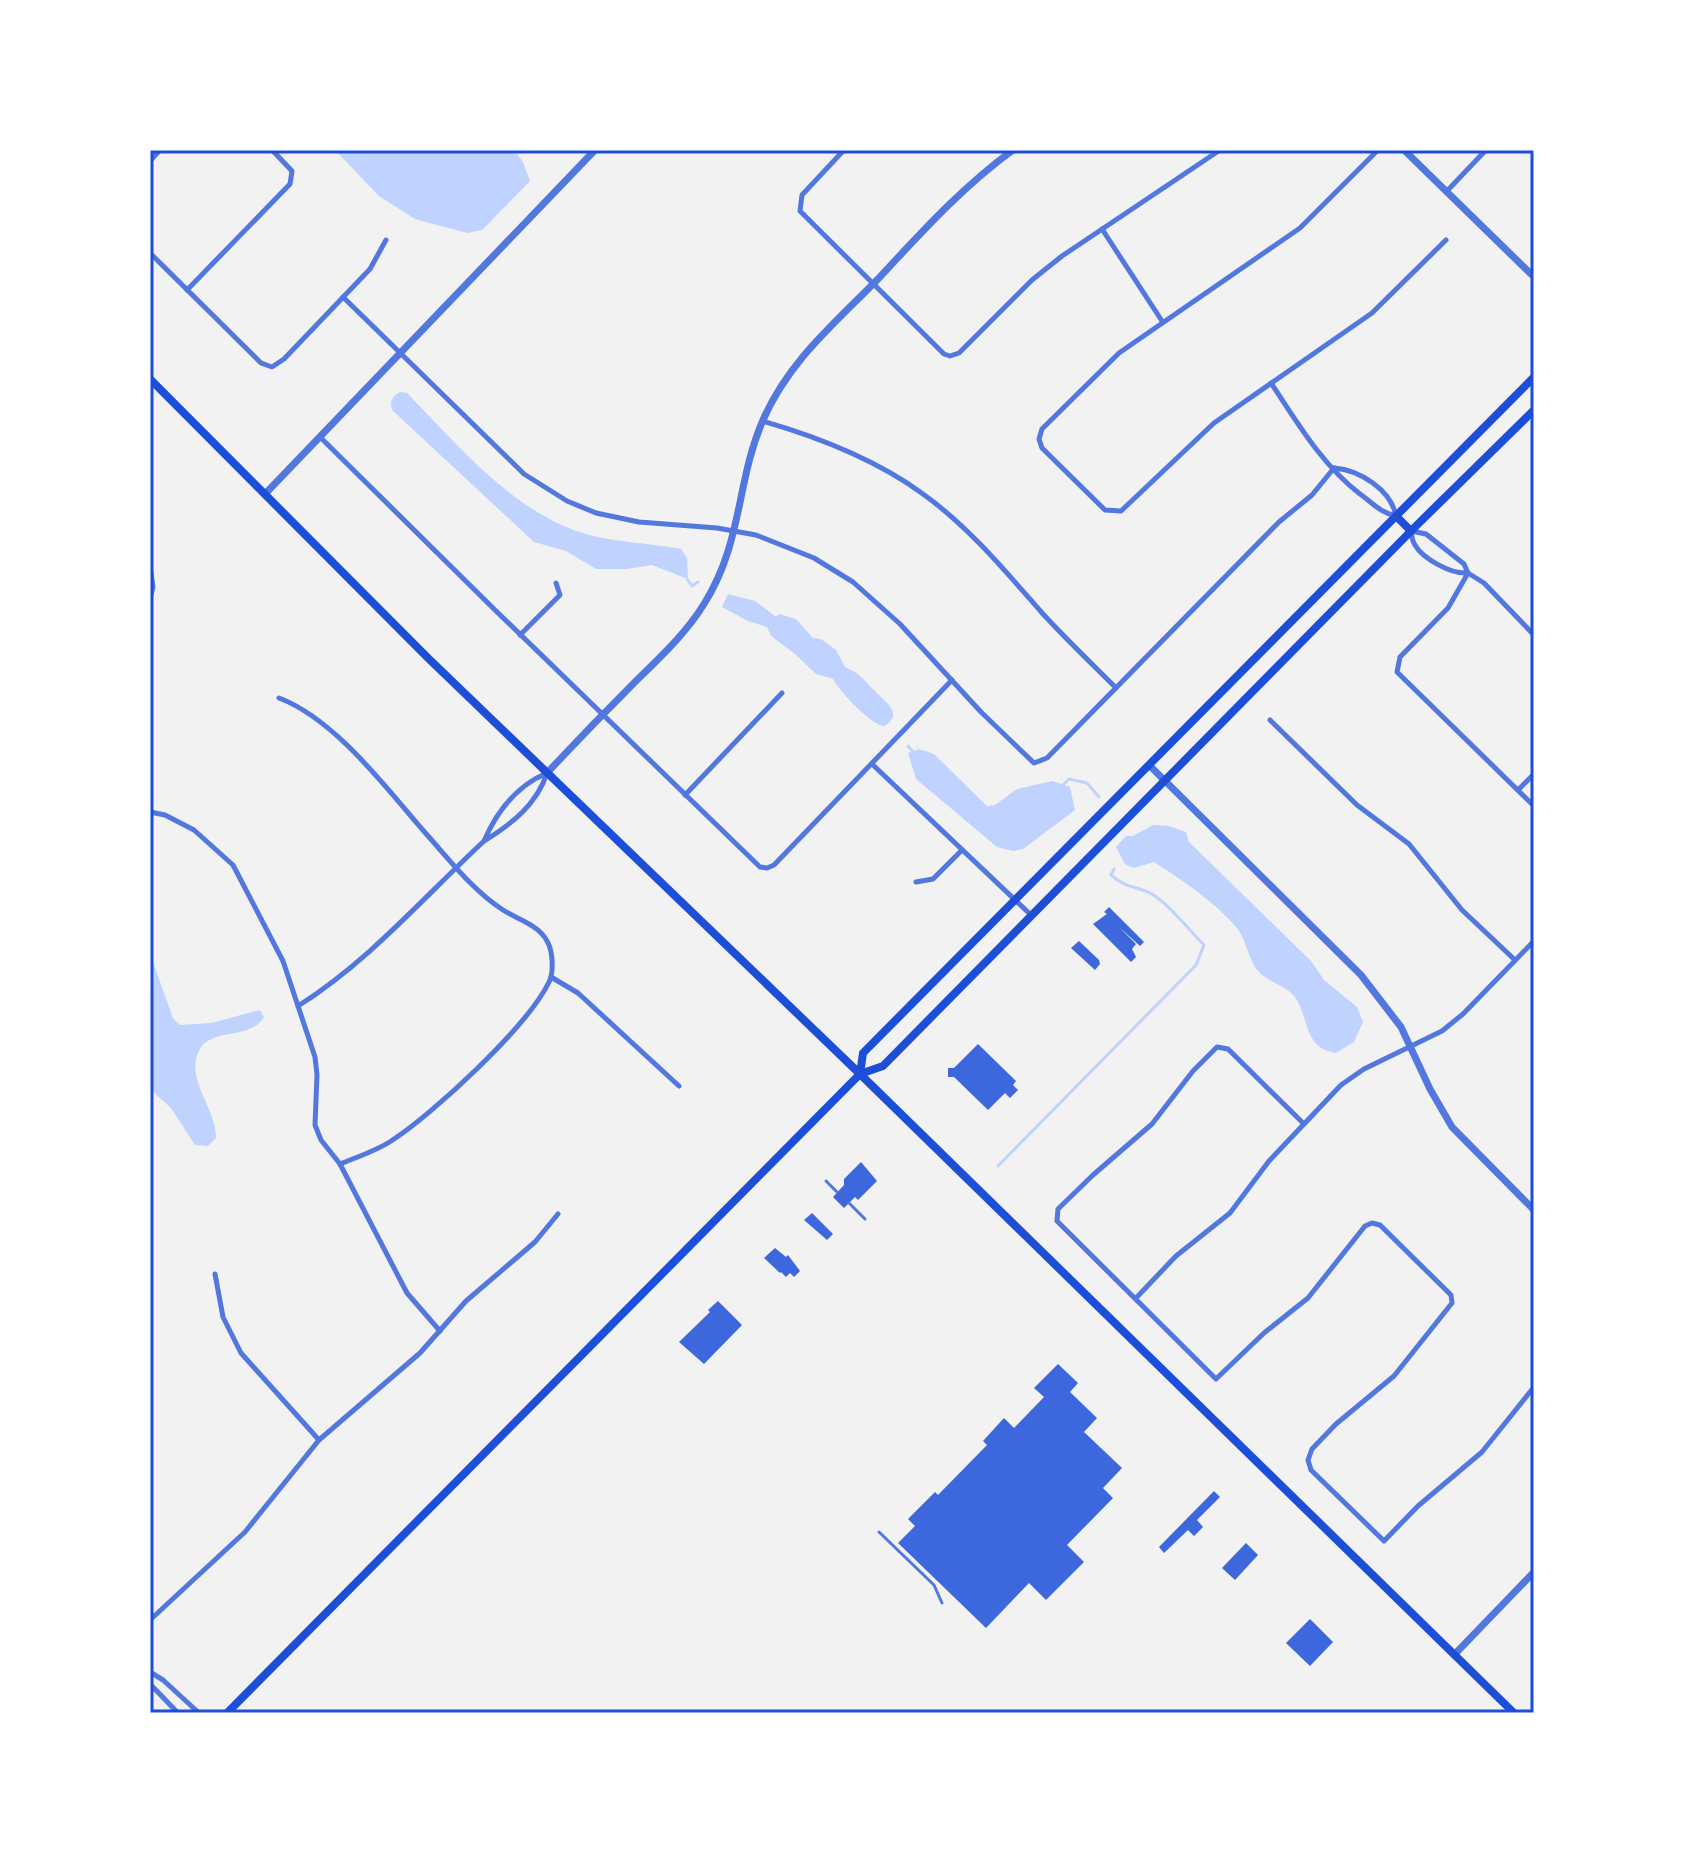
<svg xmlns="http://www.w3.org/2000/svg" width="1684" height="1863" font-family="'Work Sans',sans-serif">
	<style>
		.water { fill: #bfd3fe }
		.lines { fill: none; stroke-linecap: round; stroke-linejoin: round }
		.stream { stroke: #bfd3fe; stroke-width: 3 }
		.building { fill: #3d67dc }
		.service { stroke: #5277de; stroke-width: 3 }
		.minor { stroke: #5277de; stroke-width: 5 }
		.tertiary { stroke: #5277de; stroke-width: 7 }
		.secondary { stroke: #1d4ed8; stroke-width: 8 }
		.neatline { fill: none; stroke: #1d4ed8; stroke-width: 3 }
	</style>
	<rect width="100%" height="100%" fill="#f2f2f2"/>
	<g class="water">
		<polygon points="335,150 514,150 523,162 530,181 482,230 467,233 415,219 379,196"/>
		<path d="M400 392 407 393C458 445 516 516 590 535 620 543 650 543 681 549L687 558 688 579 652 565 627 569H596L566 551 534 542 392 410C389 401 393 396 400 392Z"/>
		<path d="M728 594 755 601 776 617 779 614 796 619 813 638 821 639 836 650 845 667C862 674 867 684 880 696 891 706 901 716 884 726 871 725 840 692 833 679L816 674 795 654 771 636 767 627 748 621 722 607Z"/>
		<polygon points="919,749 934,754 987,806 995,805 1017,789 1052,781 1070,787 1075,810 1023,849 1013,851 997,847 916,779 908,753"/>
		<path d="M1153 825 1169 826 1186 832 1189 842 1311 961 1324 980 1357 1007 1363 1022 1354 1042 1336 1053C1303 1048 1310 1019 1295 997 1287 986 1268 982 1259 972 1248 960 1247 941 1237 928 1215 902 1182 880 1154 862L1134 868 1125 864 1116 847 1126 836H1133Z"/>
		<path d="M150 954 173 1018 180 1025 211 1023 260 1010 264 1017C251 1040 212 1028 200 1049 183 1077 217 1109 216 1138L208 1146 195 1145 171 1108 150 1089Z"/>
	</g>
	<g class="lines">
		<g class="stream">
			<polyline points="687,579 692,586 698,582"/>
			<polyline points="908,746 915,754"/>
			<polyline points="1061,787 1069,779 1087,783 1099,797"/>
			<path d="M998 1166 1196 965 1204 945C1189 930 1169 904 1152 894 1137 886 1127 889 1111 875L1114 869"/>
		</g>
	</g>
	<g class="building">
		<polygon points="1109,907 1144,942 1140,946 1119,927 1136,944 1132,949 1136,957 1131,962 1093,924 1107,914 1104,912"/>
		<polygon points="1079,941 1099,960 1100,964 1095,970 1071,948"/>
		<polygon points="978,1044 1016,1081 1013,1085 1018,1090 1010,1098 1005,1093 988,1110 954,1077 948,1077 948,1068 954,1068"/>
		<polygon points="861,1162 877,1181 858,1200 855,1197 844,1208 833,1197 844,1185 844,1179"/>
		<polygon points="812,1213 833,1234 827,1240 804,1220"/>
		<polygon points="775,1248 786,1257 788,1255 800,1271 794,1277 790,1273 786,1277 781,1272 780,1273 764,1258"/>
		<polygon points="718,1301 742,1325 704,1364 679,1342 710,1312 708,1310"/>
		<polygon points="1058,1364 1078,1383 1070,1392 1097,1418 1084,1432 1122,1468 1103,1488 1113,1498 1067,1545 1084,1562 1046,1600 1029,1583 986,1628 898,1543 915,1526 908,1519 935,1492 938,1495 987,1445 983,1441 1004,1418 1014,1428 1044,1397 1034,1388"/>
		<polygon points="1214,1491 1220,1497 1197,1520 1203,1527 1194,1536 1188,1530 1164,1553 1159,1547"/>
		<polygon points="1246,1543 1258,1555 1235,1580 1222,1568"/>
		<polygon points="1310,1619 1333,1642 1310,1666 1286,1643"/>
	</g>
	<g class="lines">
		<g class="service">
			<polyline points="826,1181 837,1192"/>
			<polyline points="849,1203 865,1219"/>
			<polyline points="879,1532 934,1585 942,1603"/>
		</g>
		<g class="minor">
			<polyline points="844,150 802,195 800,211 944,354 950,356 959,353 1032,280 1062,256 1220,150"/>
			<polyline points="1378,150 1300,228 1119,353 1042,429 1039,439 1042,448 1105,510 1121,511 1214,423 1372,313 1446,240"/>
			<polyline points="150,161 160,150"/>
			<polyline points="1446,192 1486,150"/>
			<polyline points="1102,229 1162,321"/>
			<polyline points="150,253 261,363 272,367 284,359 370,269 386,240"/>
			<polyline points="187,290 290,184 292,171 272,150"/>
			<polyline points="343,297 524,474 567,501 596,513 639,522 717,528 756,535 814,558 853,582 900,624 981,712 1034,763 1047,758 1279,522 1312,495 1334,468"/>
			<path d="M1271 383C1297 422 1322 465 1360 494 1373 503 1379 512 1396 516 1391 490 1360 470 1334 468"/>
			<path d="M762 421C818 437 875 459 923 494 969 527 1006 572 1043 614 1067 640 1092 664 1116 688"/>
			<polyline points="320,437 494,609 760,867 767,868 774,865 952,680"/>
			<polyline points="150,566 153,587 150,598"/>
			<path d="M1467 573C1451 574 1423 559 1415 545 1412 541 1412 536 1411 531L1426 534 1464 564 1468 573 1484 583 1534 635"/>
			<polyline points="1468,573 1448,608 1400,657 1397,672 1534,806"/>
			<polyline points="520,635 560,595 556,583"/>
			<path d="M279 698C337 720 389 792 429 837 452 863 474 891 503 910 517 919 539 925 547 941 553 951 554 972 549 982 528 1026 432 1115 391 1141 376 1151 357 1157 340 1164"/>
			<polyline points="1270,720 1357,805 1409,844 1462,910 1515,960"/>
			<polyline points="872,764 1032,916"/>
			<path d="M547 773C537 804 512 824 484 841 497 811 516 786 547 773Z"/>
			<polyline points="1518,790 1534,774"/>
			<polyline points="685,795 782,693"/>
			<polyline points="150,812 165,815 194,830 233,865 283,961 315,1057 317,1075 315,1125 321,1140 340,1164 407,1293 440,1331"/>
			<polyline points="916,882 933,879 962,850"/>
			<polyline points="551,977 578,993 679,1086"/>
			<path d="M298 1006C369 961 423 898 484 841"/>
			<polyline points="1304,1124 1228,1049 1217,1047 1193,1071 1152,1124 1093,1175 1058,1209 1057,1221 1216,1379 1264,1333 1308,1298 1365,1226 1372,1223 1380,1225 1451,1295 1452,1303 1394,1376 1336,1424 1312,1449 1308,1460 1311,1470 1384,1541 1418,1506 1482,1452 1534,1387"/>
			<polyline points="215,1274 223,1317 241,1353 319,1440"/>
			<polyline points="1136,1298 1176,1256 1230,1213 1269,1161 1341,1085 1364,1069 1442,1031 1463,1014 1534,941"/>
			<polyline points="150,1620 245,1532 319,1440 420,1353 466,1301 535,1242 558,1214"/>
			<polyline points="150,1672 163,1680 199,1713"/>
			<polyline points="150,1684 178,1713"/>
		</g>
		<g class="tertiary">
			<polyline points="1404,150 1534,277"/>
			<polyline points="265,494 595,150"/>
			<polyline points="1149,765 1361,975 1401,1027 1430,1089 1452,1127 1534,1210"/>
			<path d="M547 773C575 743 603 714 632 685 657 660 685 635 704 604 743 542 736 482 763 420 789 361 834 324 877 280 920 234 962 187 1013 150"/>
			<polyline points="1454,1655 1534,1572"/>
		</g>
		<g class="secondary">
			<polyline points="150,379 428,658 860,1074 1514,1713"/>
			<polyline points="1396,516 1411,531"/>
			<polyline points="860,1074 863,1053 1534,377"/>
			<polyline points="227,1713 860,1074 883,1066 1417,525 1534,410"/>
		</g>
	</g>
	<rect width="1684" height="1863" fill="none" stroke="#ffffff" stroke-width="304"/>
	<rect x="152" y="152" width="1380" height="1559" class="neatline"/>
</svg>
